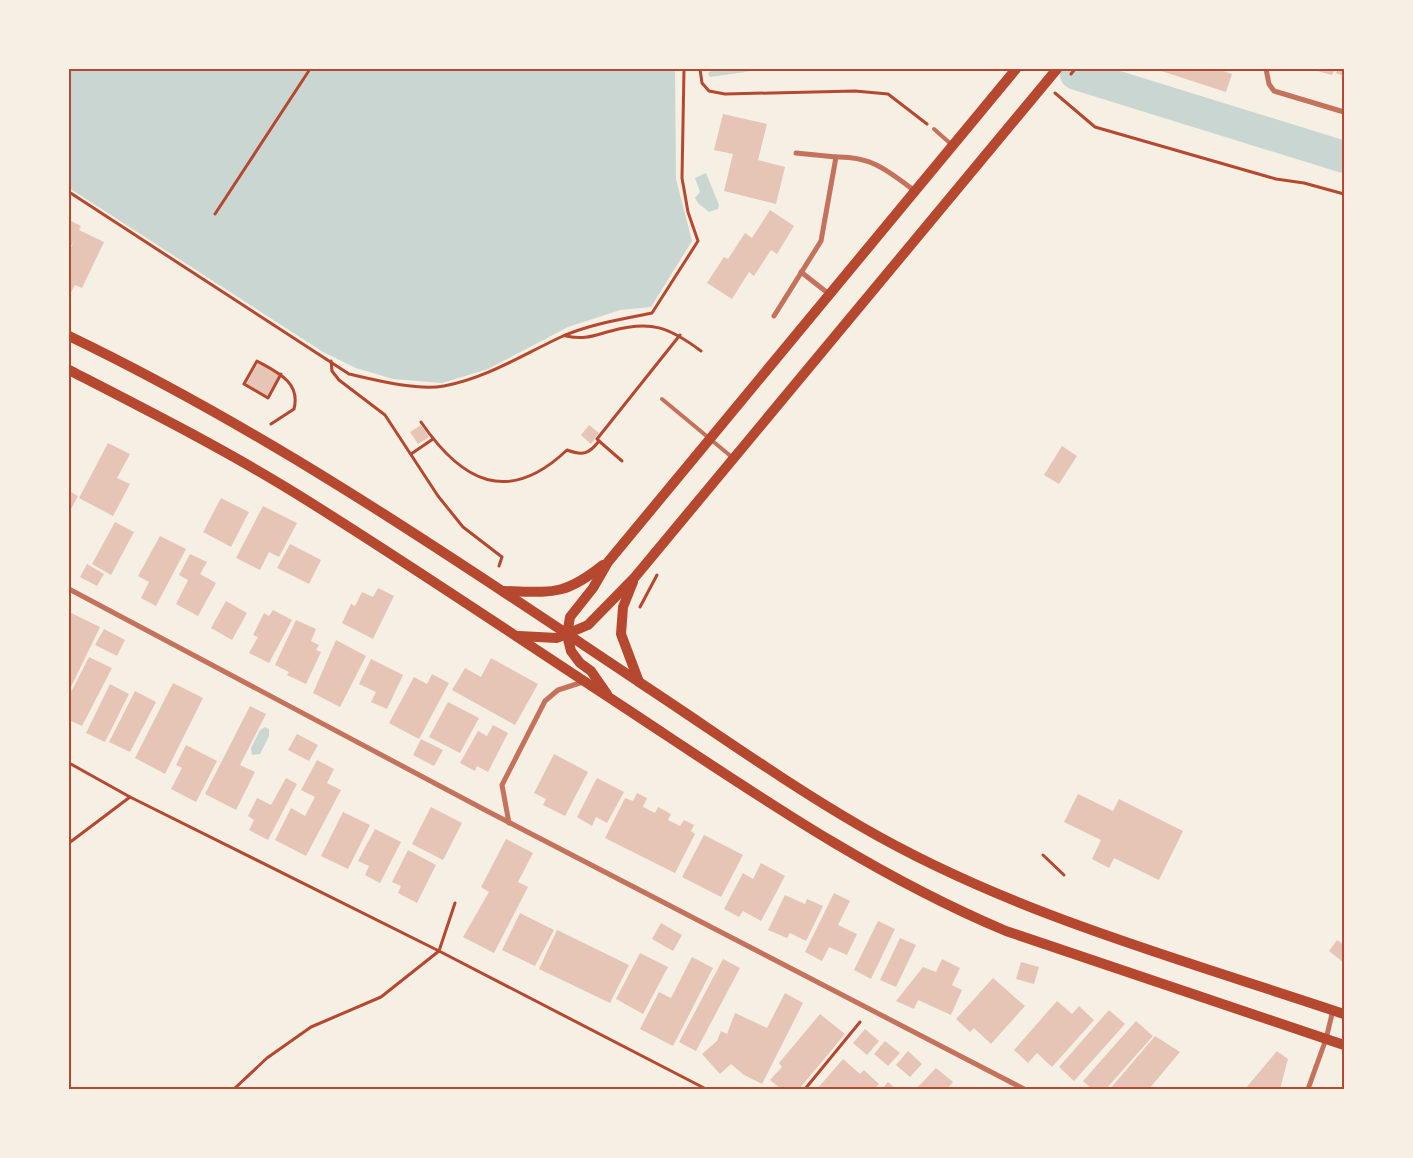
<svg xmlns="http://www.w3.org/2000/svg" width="1413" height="1158" font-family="Arial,sans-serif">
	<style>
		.water { fill: #c9d6d2 }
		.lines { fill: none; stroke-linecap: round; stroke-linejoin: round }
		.stream { stroke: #c9d6d2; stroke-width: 5.5 }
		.river { stroke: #c9d6d2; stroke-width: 32 }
		.building { fill: #e6c5b7 }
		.path { stroke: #b5482f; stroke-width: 3 }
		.service { stroke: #c5725c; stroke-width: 4 }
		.minor { stroke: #c5725c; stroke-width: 5 }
		.secondary { stroke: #b5482f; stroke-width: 10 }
		.neatline { fill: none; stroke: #b5482f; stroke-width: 2 }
	</style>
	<rect width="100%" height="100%" fill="#f6efe4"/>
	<g class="water">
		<polygon points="69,69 675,69 676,179 692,241 651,307 620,310 568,327 488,369 442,383 393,379 356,368 323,352 69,188"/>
		<polygon points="706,173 719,205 718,209 709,212 698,203 695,198 700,192 695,178"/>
		<polygon points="265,727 269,729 269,736 260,754 252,755 251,748 260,730"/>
	</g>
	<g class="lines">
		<polyline class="stream" points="711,74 747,69"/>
		<polyline class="river" points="1076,74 1344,157"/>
	</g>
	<g class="building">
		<polygon points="1155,69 1217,69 1232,74 1226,92"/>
		<polygon points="1310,69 1335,69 1332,75"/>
		<polygon points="1338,69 1344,69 1344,76 1336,73"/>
		<polygon points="723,114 767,124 758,160 785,167 776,204 724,191 733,154 714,150"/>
		<polygon points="770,210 794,226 777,254 771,250 754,276 749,272 732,299 707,283 724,257 728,259 745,233 752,238"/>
		<polygon points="69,220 81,226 79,230 104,242 82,288 75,285 69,296 69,252 75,239 69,250"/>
		<polygon points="258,363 279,375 267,396 246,384"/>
		<polygon points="421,425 429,437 418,444 410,432"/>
		<polygon points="589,425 599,433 591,444 581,435"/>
		<polygon points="108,443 130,454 117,478 130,484 113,516 79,498"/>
		<polygon points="1062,446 1077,456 1059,484 1044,475"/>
		<polygon points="69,491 78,496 71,509 69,508"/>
		<polygon points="221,498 249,512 231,547 203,532"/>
		<polygon points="263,506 297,523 279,557 269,552 260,570 236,558"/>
		<polygon points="115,522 134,532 111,575 92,564"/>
		<polygon points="160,536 186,549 156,606 141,598 149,582 138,576"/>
		<polygon points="290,544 321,560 309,584 277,568"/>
		<polygon points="190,554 207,562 200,574 216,583 198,616 176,604 188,580 179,575"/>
		<polygon points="87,564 104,574 97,586 80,577"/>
		<polygon points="378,588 394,596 373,639 342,623 351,604 355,606 362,592 373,597"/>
		<polygon points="226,601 247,613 232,640 211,628"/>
		<polygon points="273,610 292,620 269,663 249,653 258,637 253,635 264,613 269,616"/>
		<polygon points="69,612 100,627 69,691"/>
		<polygon points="296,620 316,629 311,641 319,645 316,650 321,652 306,684 287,675 289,672 275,665"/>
		<polygon points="104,629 125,640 117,656 95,645"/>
		<polygon points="336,640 366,656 340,707 313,693"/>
		<polygon points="89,657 112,668 82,726 69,720 69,696"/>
		<polygon points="491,658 538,684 515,725 452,690 465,668 481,677"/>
		<polygon points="371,659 403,675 387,709 371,702 376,692 359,684"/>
		<polygon points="432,674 449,683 419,739 389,723 414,677 427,684"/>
		<polygon points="173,683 203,698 165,774 135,758"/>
		<polygon points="110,684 129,694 105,742 86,733"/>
		<polygon points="135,691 156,702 130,752 109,742"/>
		<polygon points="448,702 479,718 460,753 429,737"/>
		<polygon points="250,706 266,714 240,765 255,772 236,810 205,794"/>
		<polygon points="493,725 508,733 488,772 477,766 475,771 460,763 478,731 487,736"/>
		<polygon points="297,734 318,745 309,761 288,750"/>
		<polygon points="421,739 443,750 434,766 413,755"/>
		<polygon points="186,745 217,761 196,802 171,789 182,768 176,765"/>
		<polygon points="554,754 588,772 565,816 543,805 546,799 534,793"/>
		<polygon points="317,760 334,769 327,783 341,790 306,856 275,840 291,808 305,816 315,797 301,790"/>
		<polygon points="286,778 297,784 268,840 249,830 254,820 248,816 257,798 271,805"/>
		<polygon points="597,778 624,792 607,823 596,817 592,826 577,817"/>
		<polygon points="637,793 647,798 643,807 655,813 658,807 671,814 668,820 680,826 684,820 694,825 691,831 695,834 675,873 605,838 625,798 633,801"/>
		<polygon points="1078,794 1113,811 1119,799 1183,831 1159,880 1114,858 1109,868 1092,859 1101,840 1064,822"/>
		<polygon points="431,807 462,823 443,860 412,844"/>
		<polygon points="343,812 370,825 348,869 321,856"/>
		<polygon points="375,829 401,842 380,883 365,875 369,866 358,861"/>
		<polygon points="704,835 743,855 721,897 682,877"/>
		<polygon points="506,839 533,853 518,882 528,887 494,953 463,937 489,892 481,887"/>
		<polygon points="408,850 436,865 417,903 398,893 401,886 392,882"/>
		<polygon points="761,863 785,876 761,921 743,911 739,917 724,909 743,873 753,879"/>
		<polygon points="834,893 850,901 838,925 857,934 847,955 829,947 822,961 805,952"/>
		<polygon points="785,895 805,904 807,899 823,906 806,941 790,933 787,938 768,930"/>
		<polygon points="520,913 554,930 535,966 502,950"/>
		<polygon points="878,921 895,929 871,979 854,970"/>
		<polygon points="661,923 682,935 673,951 652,939"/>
		<polygon points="557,930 629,965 610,1003 539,969"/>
		<polygon points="900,938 916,945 896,987 880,980"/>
		<polygon points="1337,940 1344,945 1344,963 1329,951"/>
		<polygon points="640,953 668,967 643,1014 616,999"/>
		<polygon points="692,957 713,968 673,1046 640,1029 659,992 671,998"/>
		<polygon points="723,959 740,968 696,1051 679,1042"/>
		<polygon points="942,959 960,968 952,985 962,990 951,1015 918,1000 914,1009 896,1001 923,967 936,972"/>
		<polygon points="1021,962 1039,967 1034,984 1016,979"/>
		<polygon points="993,978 1025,1006 991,1044 974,1028 970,1032 956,1019"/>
		<polygon points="785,993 803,1003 762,1084 744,1075 731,1064 720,1074 702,1054 717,1041 721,1031 727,1034 735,1013 767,1028"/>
		<polygon points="1057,1001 1072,1014 1079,1006 1094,1020 1052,1067 1037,1053 1028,1063 1014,1050"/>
		<polygon points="1109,1010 1125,1024 1074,1081 1059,1067"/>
		<polygon points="820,1014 845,1034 799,1089 781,1089 770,1080 782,1067 779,1063"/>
		<polygon points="1136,1021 1153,1036 1106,1089 1092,1089 1083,1081"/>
		<polygon points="865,1029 879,1041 867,1055 853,1043"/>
		<polygon points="1155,1036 1180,1052 1149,1089 1110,1089"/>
		<polygon points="885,1041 900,1053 888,1066 874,1054"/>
		<polygon points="908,1051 922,1064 910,1077 896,1065"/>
		<polygon points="1277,1051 1288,1059 1280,1089 1245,1089"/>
		<polygon points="843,1059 860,1074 864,1070 879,1084 874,1089 817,1089"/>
		<polygon points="936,1068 953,1082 947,1089 916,1089"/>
		<polygon points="888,1082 896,1089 882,1089"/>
	</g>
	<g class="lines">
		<g class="path">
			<polyline points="700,69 702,83 709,91 725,94 855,91 888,94 927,124"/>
			<polyline points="1071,74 1075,69"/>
			<polyline points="1055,93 1095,127 1276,179 1304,183 1344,194"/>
			<path d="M69 192 349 374C375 380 418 391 444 386 487 378 524 354 563 336 591 324 622 319 652 313L698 241 688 212 682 178 684 69"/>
			<polyline points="215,214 310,69"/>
			<path d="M566 336C585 340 592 336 611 331 651 320 669 327 701 351"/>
			<polyline points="331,361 332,371 339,380 385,415 438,496 463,527 502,557 499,566"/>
			<path d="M421 422C462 482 508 506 567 450 583 456 589 454 599 441L597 439 680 335"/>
			<path d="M271 424 294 409C301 382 277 372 257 361L244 384 268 398 281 374"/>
			<polyline points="599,441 622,461"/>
			<polyline points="411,454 433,439"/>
			<polyline points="640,607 657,575"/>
			<polyline points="69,763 130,797 439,951 706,1089"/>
			<polyline points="69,843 130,797"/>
			<polyline points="1043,855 1064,875"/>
			<polyline points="234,1089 267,1058 311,1027 381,997 439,951 455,903"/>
			<polyline points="805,1089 860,1022"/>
		</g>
		<g class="service">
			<polyline points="934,129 952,145"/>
			<polyline points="662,399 733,458"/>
		</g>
		<g class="minor">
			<polyline points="1266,69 1269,84 1274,91 1344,112"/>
			<polyline points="796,153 836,157"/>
			<polyline points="801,272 829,294"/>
			<path d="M774 316 821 241 836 157C872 156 888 171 915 191"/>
			<polyline points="69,589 487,811 1024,1089"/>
			<polyline points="509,823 502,785 545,701 558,690 583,682"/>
			<polyline points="1308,1089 1326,1039 1333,1010"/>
		</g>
		<g class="secondary">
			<path d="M69 336C271 433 456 560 642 684 715 732 786 783 862 827 1012 914 1181 959 1344 1014"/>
			<path d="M69 370C147 410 226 450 300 496 406 562 509 632 613 700 741 784 865 872 1006 931L1344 1045"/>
			<polyline points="633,582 623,607 621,634 639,682"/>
			<path d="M503 591C551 592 563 597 603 565"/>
			<polyline points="519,636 557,638 588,625 635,577 1057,69"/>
			<polyline points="607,694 591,671 580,663 571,651 567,635 570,617 593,588 608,562 1016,69"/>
		</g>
	</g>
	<rect width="1413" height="1158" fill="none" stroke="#f6efe4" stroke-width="140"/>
	<rect x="70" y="70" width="1273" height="1018" class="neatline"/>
</svg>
